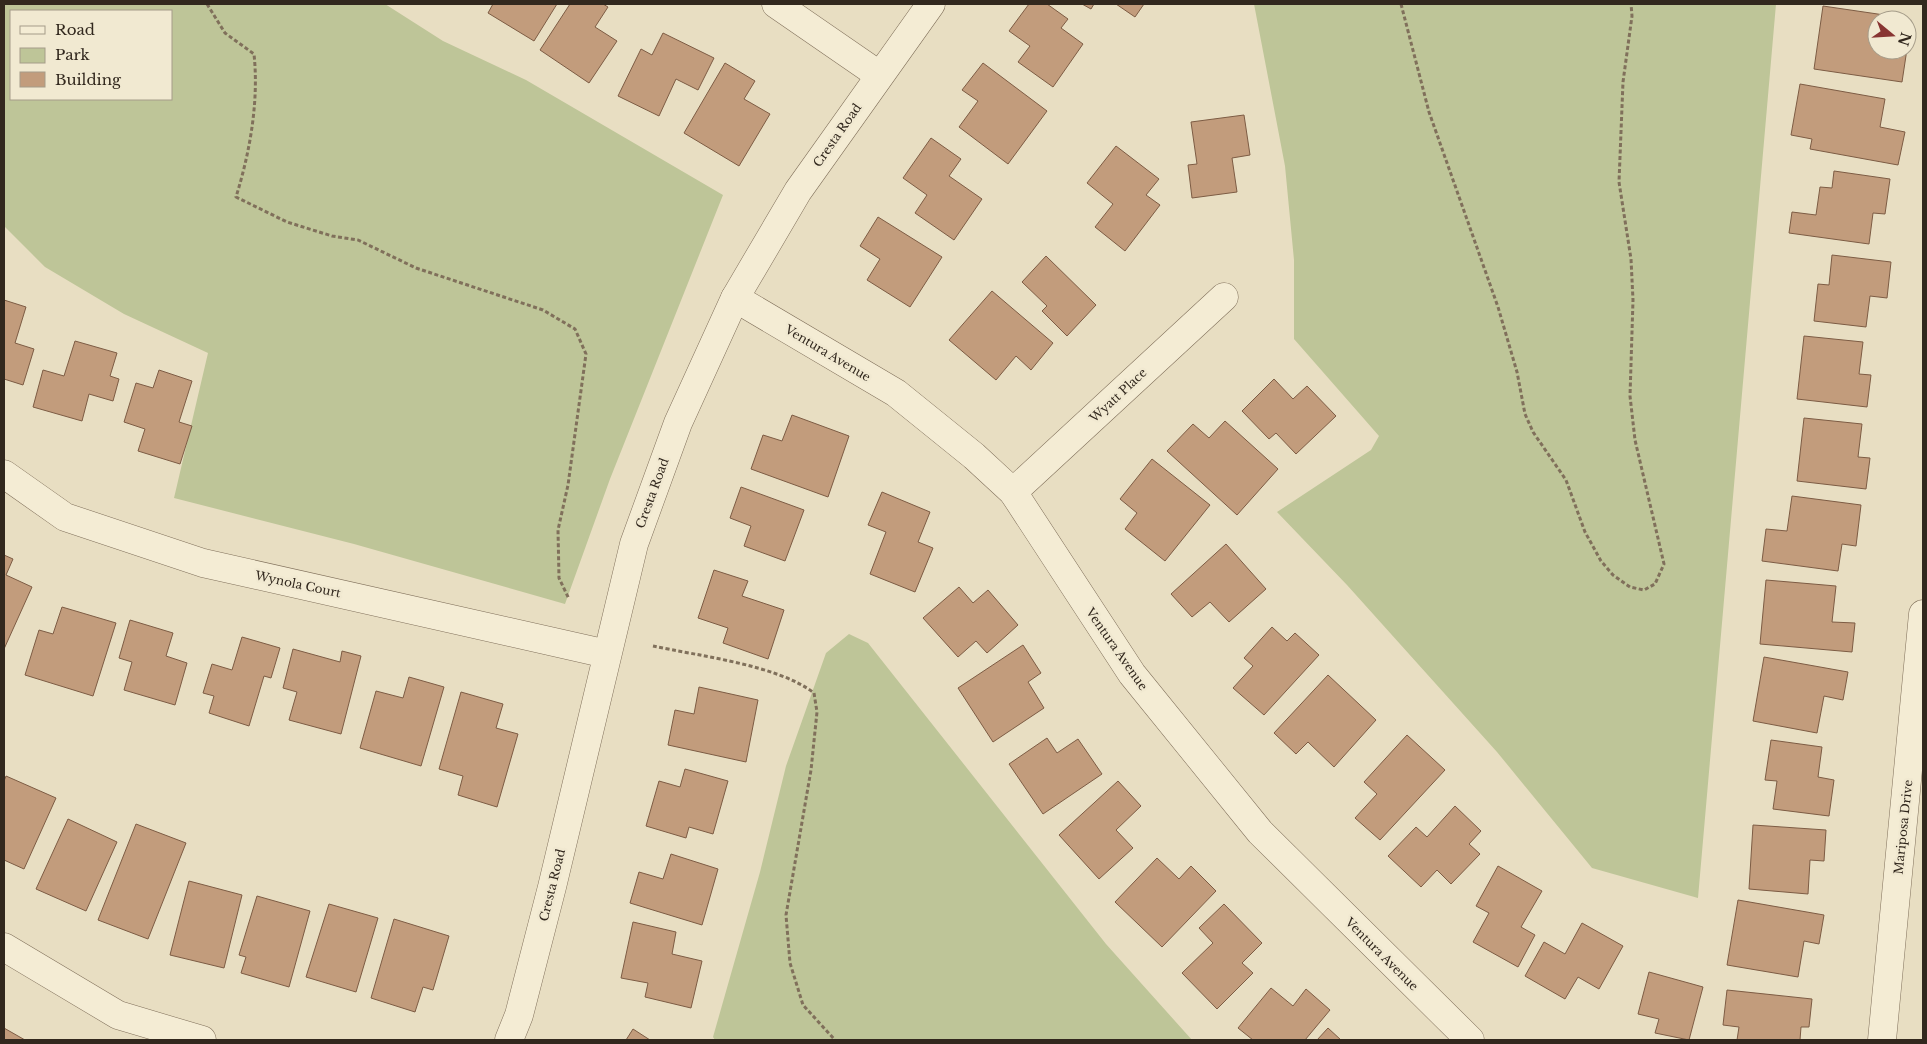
<svg xmlns="http://www.w3.org/2000/svg" width="1927" height="1044" font-family="'Libre Baskerville',serif">
	<style>
		.green { fill: #bec598; fill-rule: evenodd }
		.building { fill: #c29c7c; stroke: #7d5c44 }
		.lines { fill: none; stroke-linecap: round; stroke-linejoin: round }
		.minor-casing { stroke: #80705b; stroke-width: 29 }
		.tertiary-casing { stroke: #80705b; stroke-width: 29 }
		.path { stroke: #80705b; stroke-width: 3; stroke-dasharray: 4 2.5; stroke-linecap: butt }
		.minor { stroke: #f4ecd4; stroke-width: 28 }
		.tertiary { stroke: #f4ecd4; stroke-width: 28 }
		.labels { text-anchor: middle; dominant-baseline: central; stroke-width: 5; stroke-linejoin: round; paint-order: stroke }
		.street-label { font-size: 12px; fill: #32281e; stroke: #f1e9d1 }
	</style>
	<rect width="100%" height="100%" fill="#e8dec2"/>
	<g class="green">
		<path d="M4 4H385L443 41 526 80 723 195 610 479 565 604 354 544 174 498 208 353 124 314 45 267 4 226ZM11 11H171V99H11Z"/>
		<polygon points="1254,4 1776,4 1698,898 1592,868 1497,752 1347,585 1277,512 1371,450 1379,436 1294,339 1294,260 1285,166"/>
		<polygon points="849,634 868,643 1106,944 1192,1040 715,1040 713,1037 760,872 786,766 826,653"/>
	</g>
	<g class="building">
		<polygon points="493,4 557,4 534,41 488,13"/>
		<polygon points="570,4 603,4 608,7 595,27 617,41 589,83 540,50"/>
		<polygon points="1029,4 1047,4 1068,19 1061,28 1083,44 1053,87 1018,62 1030,46 1009,31"/>
		<polygon points="1082,4 1094,4 1091,9"/>
		<polygon points="1116,4 1144,4 1135,17"/>
		<polygon points="1823,6 1898,17 1898,20 1877,20 1877,50 1907,49 1902,82 1814,69"/>
		<polygon points="663,33 714,58 698,90 676,79 659,116 618,96 641,49 652,55"/>
		<polygon points="725,63 755,81 744,99 770,114 739,166 684,133"/>
		<polygon points="983,63 1047,111 1008,164 959,127 978,101 962,90"/>
		<polygon points="1800,84 1885,99 1880,127 1905,132 1898,165 1810,149 1812,139 1791,135"/>
		<polygon points="1244,115 1250,155 1232,158 1237,192 1192,198 1188,165 1197,164 1191,122"/>
		<polygon points="931,138 961,159 949,176 982,199 954,240 915,213 927,195 903,178"/>
		<polygon points="1116,146 1159,179 1146,195 1160,205 1125,251 1095,227 1113,204 1087,183"/>
		<polygon points="1834,171 1890,179 1885,214 1873,213 1869,244 1789,233 1792,212 1816,215 1820,187 1832,188"/>
		<polygon points="878,217 942,257 910,307 867,280 880,259 860,246"/>
		<polygon points="1832,255 1891,262 1887,298 1870,296 1866,327 1814,321 1818,284 1829,285"/>
		<polygon points="1046,256 1096,305 1067,336 1042,311 1047,306 1022,282"/>
		<polygon points="992,291 1053,343 1031,370 1016,356 996,380 949,340"/>
		<polygon points="4,300 26,307 15,343 34,349 23,385 4,379"/>
		<polygon points="1804,336 1863,342 1859,374 1871,375 1867,407 1797,399"/>
		<polygon points="75,341 117,353 110,376 119,379 113,401 89,394 82,421 33,407 43,370 64,376"/>
		<polygon points="159,370 192,381 179,422 192,426 180,464 138,451 145,429 124,422 136,383 153,388"/>
		<polygon points="1274,379 1293,399 1307,386 1336,416 1296,454 1276,433 1269,439 1242,411"/>
		<polygon points="792,415 849,436 828,497 751,469 763,435 782,441"/>
		<polygon points="1804,418 1862,424 1858,457 1870,458 1866,489 1797,481"/>
		<polygon points="1225,421 1278,469 1237,515 1167,451 1193,424 1209,438"/>
		<polygon points="1152,459 1210,505 1165,561 1125,529 1137,513 1120,499"/>
		<polygon points="741,487 804,510 785,561 744,546 751,526 730,518"/>
		<polygon points="882,492 930,512 918,542 933,548 915,592 870,574 886,532 868,525"/>
		<polygon points="1792,496 1861,505 1856,546 1842,544 1838,571 1762,561 1766,529 1787,531"/>
		<polygon points="1226,544 1266,589 1229,622 1210,602 1192,617 1171,594"/>
		<polygon points="4,555 13,559 6,575 32,587 4,649"/>
		<polygon points="714,570 748,581 742,596 784,610 768,659 723,643 728,628 698,618"/>
		<polygon points="1766,580 1836,586 1832,622 1855,623 1852,652 1760,644"/>
		<polygon points="959,587 973,603 988,590 1018,625 987,653 976,641 958,657 923,618"/>
		<polygon points="62,607 116,623 93,696 25,675 39,630 53,634"/>
		<polygon points="130,620 173,633 166,656 187,663 175,705 124,690 132,662 119,658"/>
		<polygon points="1272,627 1287,641 1295,633 1319,655 1264,715 1233,688 1253,666 1244,658"/>
		<polygon points="242,637 280,648 271,678 264,676 249,726 209,713 214,696 203,693 212,664 232,670"/>
		<polygon points="1023,645 1041,673 1028,682 1044,708 993,742 958,688"/>
		<polygon points="293,649 340,662 342,651 361,656 341,734 289,720 297,692 283,688"/>
		<polygon points="1764,657 1848,672 1843,700 1824,696 1817,733 1753,721"/>
		<polygon points="1328,675 1376,720 1334,767 1308,742 1296,754 1274,733"/>
		<polygon points="409,677 444,687 421,766 360,748 376,691 403,698"/>
		<polygon points="699,687 758,700 746,762 668,745 675,710 694,714"/>
		<polygon points="461,692 503,704 496,728 518,734 497,807 458,795 463,776 439,769"/>
		<polygon points="1407,735 1445,770 1380,840 1355,818 1377,794 1364,782"/>
		<polygon points="1047,738 1057,753 1078,739 1102,774 1043,814 1009,764"/>
		<polygon points="1771,740 1822,747 1818,777 1834,780 1829,816 1773,809 1777,781 1765,780"/>
		<polygon points="685,769 728,781 713,834 689,827 686,838 646,826 659,781 680,787"/>
		<polygon points="6,776 56,798 24,869 4,860 4,781"/>
		<polygon points="1118,781 1141,806 1116,830 1133,848 1099,879 1059,835"/>
		<polygon points="1455,806 1481,831 1469,844 1480,854 1451,884 1437,870 1421,887 1388,856 1416,827 1427,837"/>
		<polygon points="68,819 117,842 86,911 36,889"/>
		<polygon points="136,824 186,843 148,939 98,920"/>
		<polygon points="1753,825 1826,830 1824,861 1810,860 1808,894 1749,889"/>
		<polygon points="671,854 718,869 702,925 630,903 639,872 663,879"/>
		<polygon points="1157,858 1179,879 1191,866 1216,891 1162,947 1115,902"/>
		<polygon points="1498,866 1542,891 1521,927 1535,935 1518,967 1473,942 1489,913 1476,906"/>
		<polygon points="189,881 242,895 224,968 170,955"/>
		<polygon points="257,896 310,911 289,987 241,973 246,957 239,955"/>
		<polygon points="1738,900 1824,915 1819,944 1804,941 1798,977 1727,965"/>
		<polygon points="329,904 378,918 356,992 306,977"/>
		<polygon points="1224,904 1262,943 1242,963 1253,973 1217,1009 1182,973 1213,943 1199,928"/>
		<polygon points="394,919 449,936 433,990 423,987 415,1012 371,998"/>
		<polygon points="633,922 676,932 672,954 702,961 691,1008 645,997 648,983 621,978"/>
		<polygon points="1582,923 1623,946 1599,989 1578,977 1565,999 1525,976 1544,942 1565,954"/>
		<polygon points="1649,972 1703,987 1689,1040 1655,1033 1659,1019 1638,1014"/>
		<polygon points="1271,988 1293,1006 1306,989 1330,1010 1305,1040 1253,1040 1238,1028"/>
		<polygon points="1727,990 1812,999 1809,1027 1801,1027 1800,1040 1737,1040 1739,1027 1723,1025"/>
		<polygon points="4,1028 25,1040 4,1040"/>
		<polygon points="1328,1028 1341,1040 1317,1040"/>
		<polygon points="633,1029 650,1040 626,1040"/>
	</g>
	<g class="lines">
		<g class="minor-casing">
			<g id="minor">
				<polyline points="776,4 879,75"/>
				<polyline points="735,298 896,393 974,456 1013,492 1132,674 1260,832 1470,1040"/>
				<polyline points="4,474 65,517 203,563 607,654"/>
				<polyline points="1013,492 1224,297"/>
				<polyline points="4,947 118,1015 202,1040"/>
				<polyline points="1882,1040 1923,614"/>
			</g>
		</g>
		<g class="tertiary-casing">
			<polyline id="tertiary" points="509,1040 519,1015 552,887 634,544 678,423 735,298 798,191 931,4"/>
		</g>
		<g class="path">
			<path d="M207 4 225 33 254 54C259 101 250 152 236 197L287 222 332 236 358 240 416 268 543 310 575 329 586 354 568 485 558 530 559 578 569 599"/>
			<polyline points="1401,4 1429,112 1498,307 1517,372 1525,414 1533,432 1566,480 1585,532 1601,561 1613,575 1630,587 1644,590 1655,584 1664,564 1635,440 1630,396 1633,300 1631,259 1619,182 1623,82 1632,16 1631,4"/>
			<path d="M653 646C699 656 778 665 814 693L817 712 811 770 786 915 790 963 803 1005 835 1040"/>
		</g>
		<use href="#minor" class="minor"/>
		<use href="#tertiary" class="tertiary"/>
	</g>
	<g class="labels">
		<g class="street-label">
			<text transform="translate(837 135) rotate(-55)">Cresta Road</text>
			<text transform="translate(828 353) rotate(31)">Ventura Avenue</text>
			<text transform="translate(1118 395) rotate(-43)">Wyatt Place</text>
			<text transform="translate(652 493) rotate(-70)">Cresta Road</text>
			<text transform="translate(298 584) rotate(12)">Wynola Court</text>
			<text transform="translate(1117 649) rotate(55)">Ventura Avenue</text>
			<text transform="translate(1903 827) rotate(-84)">Mariposa Drive</text>
			<text transform="translate(552 885) rotate(-76)">Cresta Road</text>
			<text transform="translate(1382 954) rotate(45)">Ventura Avenue</text>
		</g>
	</g>
	<rect width="1927" height="1044" fill="none" stroke="#32281e" stroke-width="10"/>
	<rect x="10" y="10" width="162" height="90" fill="#f1e9d1" stroke="#a59c89"/>
	<rect x="20" y="26" width="25" height="8" fill="#f4ecd4" stroke="#a59c89"/>
	<text x="55" y="35" font-size="15" fill="#32281e">Road</text>
	<rect x="20" y="48" width="25" height="15" fill="#bec598" stroke="#a59c89"/>
	<text x="55" y="60" font-size="15" fill="#32281e">Park</text>
	<rect x="20" y="72" width="25" height="15" fill="#c29c7c" stroke="#a59c89"/>
	<text x="55" y="85" font-size="15" fill="#32281e">Building</text>
	<g transform="translate(1892 35) rotate(108)"><circle r="24" fill="#f1e9d1" stroke="#a59c89"/>
	<path d="M0-4L9 19L0 12L-9 19Z" fill="#883532"/>
	<text y="-8" font-size="14" font-weight="bold" text-anchor="middle" fill="#32281e">N</text>
	</g>
</svg>
